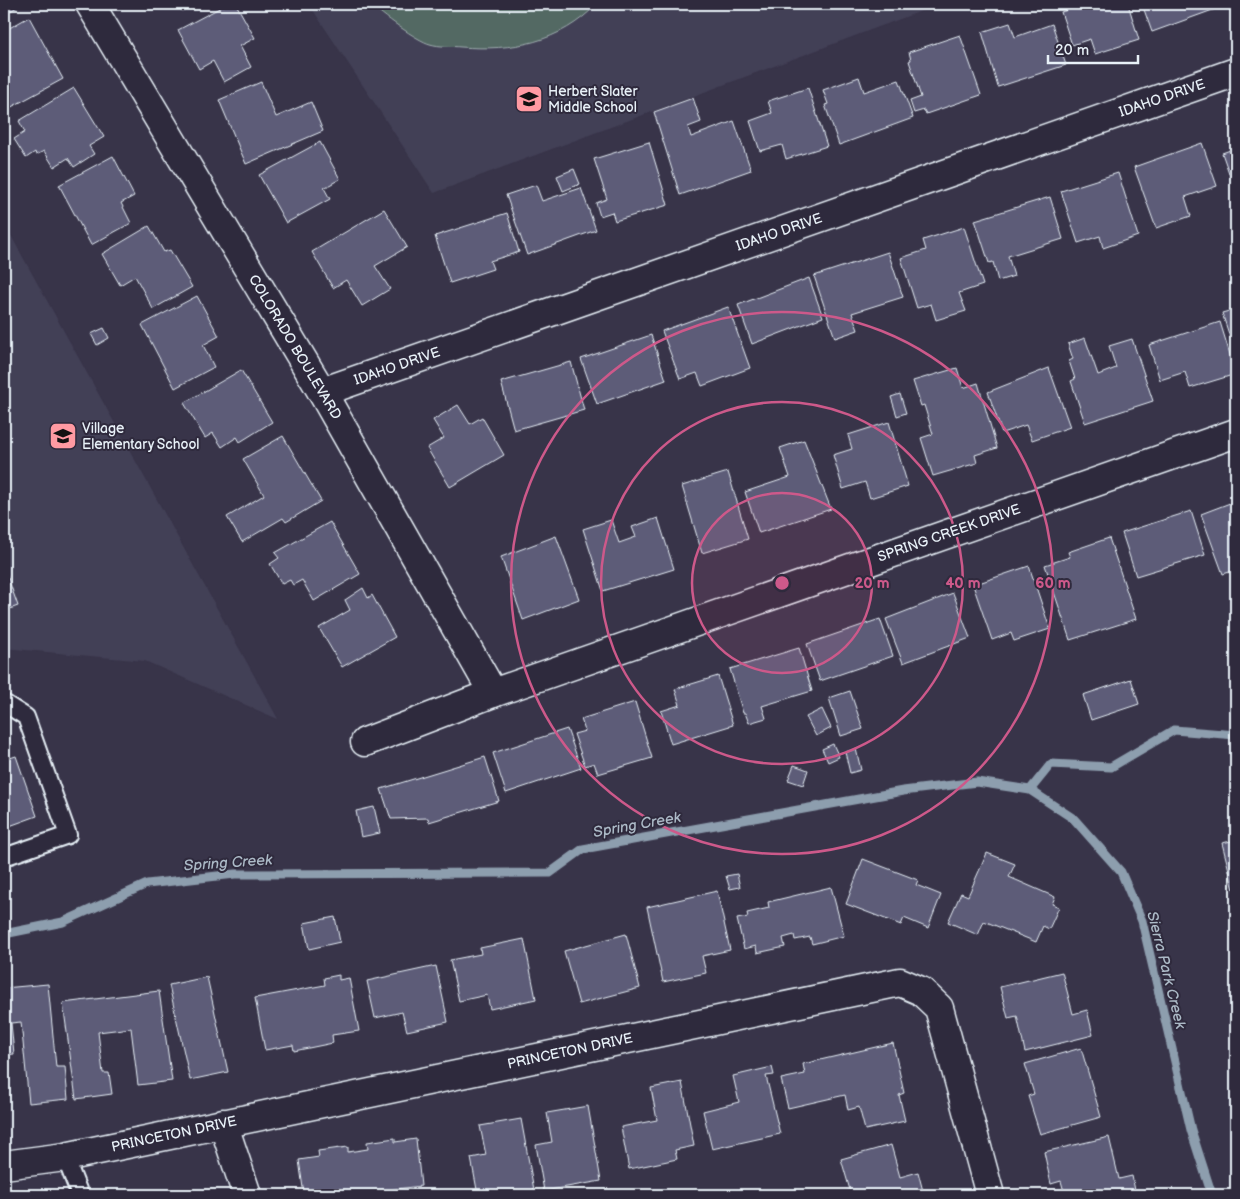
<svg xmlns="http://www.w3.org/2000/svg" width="1240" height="1199" font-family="'Balsamiq Sans',sans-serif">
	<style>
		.built { fill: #434057 }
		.green { fill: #536964; stroke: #9eadae }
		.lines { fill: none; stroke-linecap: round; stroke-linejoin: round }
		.stream { stroke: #8d9eae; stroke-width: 9 }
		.building { fill: #5d5b78; stroke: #e8f1f8 }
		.lane-casing { stroke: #e8f1f8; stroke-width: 20 }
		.street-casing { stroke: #e8f1f8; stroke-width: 31 }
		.lane { stroke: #2f2a3d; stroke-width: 16 }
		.street { stroke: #2f2a3d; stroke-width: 28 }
		.ring { fill: none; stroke: #cd598a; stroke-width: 2.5 }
		.labels { text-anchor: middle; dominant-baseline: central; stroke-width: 4; stroke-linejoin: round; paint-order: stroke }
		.poi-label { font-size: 14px; fill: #e8f1f8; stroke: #2f2a3d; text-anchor: start }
		.street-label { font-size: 14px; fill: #e8f1f8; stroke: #2f2a3d }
		.water-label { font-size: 15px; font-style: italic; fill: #acbac7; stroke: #2f2a3d }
		.centre { fill: #cd598a; stroke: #2f2a3d; stroke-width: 2.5 }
		.ring-label { font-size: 15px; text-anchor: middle; font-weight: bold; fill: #cd598a; stroke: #2f2a3d; stroke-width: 4; stroke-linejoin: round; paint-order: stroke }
	</style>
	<rect width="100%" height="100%" fill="#383449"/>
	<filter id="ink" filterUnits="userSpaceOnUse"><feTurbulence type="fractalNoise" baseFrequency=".02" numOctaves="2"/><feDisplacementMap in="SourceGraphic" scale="10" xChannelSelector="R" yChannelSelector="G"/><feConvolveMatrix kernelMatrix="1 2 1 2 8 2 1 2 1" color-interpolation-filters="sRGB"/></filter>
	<g filter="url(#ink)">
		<g class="built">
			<polygon points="309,4 940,4 434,193"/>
			<polygon points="4,223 278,719 145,661 4,648"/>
		</g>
		<path class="green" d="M371 4H597C560 43 512 51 461 47 451 46 440 47 430 44 418 41 380 14 371 4Z"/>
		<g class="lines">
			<g class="stream">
				<polyline points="1030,790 1051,764 1111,767 1174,730 1236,735"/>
				<polyline points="4,934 63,922 147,884 235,874 550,873 583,849 903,791 977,782 1030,790 1074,819 1121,872 1142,921 1191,1130 1212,1195"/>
			</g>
		</g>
		<g class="building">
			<polygon points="4,4 22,4 4,15"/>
			<polygon points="178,4 194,4 182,11"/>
			<polygon points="227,4 236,4 255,38 240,46 251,67 224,82 213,61 199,69 178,30"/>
			<polygon points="1086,4 1128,4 1139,40 1095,54 1090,39 1072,45 1061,12"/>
			<polygon points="1142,4 1220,4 1221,7 1152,32"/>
			<polygon points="29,17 63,79 4,111 4,31"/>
			<polygon points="1010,23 1015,37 1052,24 1066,65 998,87 982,32"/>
			<polygon points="960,35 981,95 926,114 924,110 914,113 910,101 921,97 909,61 911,60 909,52"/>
			<polygon points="859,77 864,92 899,80 913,118 839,145 825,105 828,104 823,90"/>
			<polygon points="261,82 276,117 311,102 323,131 246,164 219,100"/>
			<polygon points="74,88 104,137 89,146 94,154 74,167 68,158 54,167 44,151 36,155 35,152 26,158 14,139 25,132 19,121"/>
			<polygon points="808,88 827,146 786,159 782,145 760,151 750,121 772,113 768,101"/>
			<polygon points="693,98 701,122 688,127 691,137 734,121 751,170 680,195 654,112"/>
			<polygon points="320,142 340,179 324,188 330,199 286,223 259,175"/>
			<polygon points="649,142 668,205 615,221 612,212 600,216 596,203 607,199 594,159"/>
			<polygon points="1202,143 1217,186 1185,197 1191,216 1156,228 1134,167"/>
			<polygon points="1236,148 1236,193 1222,153"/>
			<polygon points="113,156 134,196 121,203 131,223 91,245 59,185"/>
			<polygon points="574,169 580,184 563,191 557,176"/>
			<polygon points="1118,173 1138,236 1103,248 1100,236 1078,243 1061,191"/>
			<polygon points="536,185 542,201 581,188 596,230 527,255 506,195"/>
			<polygon points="1050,197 1063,239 1008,256 1014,276 998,281 993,262 989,263 975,220"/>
			<polygon points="384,209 407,247 375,266 390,289 362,306 346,280 333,288 312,252"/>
			<polygon points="507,213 519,252 490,261 493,269 450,283 435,236"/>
			<polygon points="149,226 164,252 170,250 192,287 153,309 135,276 120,285 102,254"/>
			<polygon points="964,227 983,285 959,293 966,311 936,320 931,304 917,308 901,258 926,250 923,240"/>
			<polygon points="888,252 903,297 852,313 858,330 835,338 814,276"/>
			<polygon points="809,278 823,317 752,344 738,305"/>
			<polygon points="197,296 219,336 203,345 214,367 175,388 142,325"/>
			<polygon points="728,307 750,368 702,386 697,373 680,379 662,331"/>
			<polygon points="1236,309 1236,355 1222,313"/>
			<polygon points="1220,322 1236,374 1190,388 1185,372 1160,380 1149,345"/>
			<polygon points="104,328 109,338 97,345 91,334"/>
			<polygon points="651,335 666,380 597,404 581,359"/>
			<polygon points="1085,338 1098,375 1116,368 1109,346 1132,339 1153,401 1085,423 1071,381 1075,379 1069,361 1073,359 1068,344"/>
			<polygon points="571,362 584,410 514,430 501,382"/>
			<polygon points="957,368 963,388 978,383 997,448 975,455 977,463 933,476 921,438 933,434 924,405 921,406 913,381"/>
			<polygon points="1049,368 1070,427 1032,440 1026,425 1002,433 988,392"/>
			<polygon points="241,370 272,422 240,442 237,437 222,447 213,433 205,438 184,403"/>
			<polygon points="900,394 906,413 897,416 891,397"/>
			<polygon points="458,405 470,424 482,417 504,455 450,487 427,448 444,438 433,420"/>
			<polygon points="889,422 908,486 870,498 865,482 843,489 833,455 852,449 848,435"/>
			<polygon points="283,436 321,501 286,522 283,518 242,542 227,517 264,495 243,459"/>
			<polygon points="804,440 831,509 759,533 745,492 790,477 780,448"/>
			<polygon points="728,472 748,539 702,553 682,486"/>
			<polygon points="1230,503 1236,521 1236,570 1223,574 1201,514"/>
			<polygon points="1191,511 1205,555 1136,576 1122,533"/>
			<polygon points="658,518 674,569 603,591 583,529 611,520 619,543 636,537 632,527"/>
			<polygon points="330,522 360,574 314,601 302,580 293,585 290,580 282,584 270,564 279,558 275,553"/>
			<polygon points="556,536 579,599 523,620 501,557"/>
			<polygon points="1109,538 1136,619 1070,640 1045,565 1070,557 1068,552"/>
			<polygon points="1029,566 1050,629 1014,641 1011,633 992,640 973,585"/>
			<polygon points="4,567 18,606 4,611"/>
			<polygon points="363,588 368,598 372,595 395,637 342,667 319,628 350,610 345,600"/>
			<polygon points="953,593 970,638 903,663 886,619"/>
			<polygon points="880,619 893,656 820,681 807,644"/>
			<polygon points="799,648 812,691 762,706 766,718 749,723 745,713 743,713 730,669"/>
			<polygon points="718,676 733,725 671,744 661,711 680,705 675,689"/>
			<polygon points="1131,679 1139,704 1091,720 1083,695"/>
			<polygon points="850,691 863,729 841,736 829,698"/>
			<polygon points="635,702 652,758 598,774 594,763 585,766 574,734 585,731 581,719"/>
			<polygon points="822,709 831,728 816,736 806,717"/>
			<polygon points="567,729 581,768 506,793 493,753"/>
			<polygon points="833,744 839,757 828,762 822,749"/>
			<polygon points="856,749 861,770 850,773 845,752"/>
			<polygon points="16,756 37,816 4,828 4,760"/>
			<polygon points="485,757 499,801 429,822 428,818 391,819 381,789"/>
			<polygon points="794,765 808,770 803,785 788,780"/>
			<polygon points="374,807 380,833 361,837 356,811"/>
			<polygon points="1236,840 1236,898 1222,843"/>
			<polygon points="987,853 1015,864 1009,877 1055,897 1052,904 1059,907 1049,929 1043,926 1036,942 984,921 978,935 948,922 961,893 968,896"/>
			<polygon points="863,859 918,880 916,885 941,895 928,928 904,918 901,925 846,904"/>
			<polygon points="737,874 740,887 730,889 726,876"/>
			<polygon points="831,887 844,936 812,944 810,937 795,940 794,935 783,938 785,947 757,953 756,946 744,949 737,919 748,917 747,913 769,908 768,902"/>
			<polygon points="717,891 730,950 702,956 706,973 663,982 647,907"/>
			<polygon points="335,917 340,942 309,949 304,923"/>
			<polygon points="626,934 640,988 579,1004 564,951"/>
			<polygon points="524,939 536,999 490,1009 487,995 459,1001 450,960 481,954 480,948"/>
			<polygon points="436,966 448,1022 407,1031 402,1012 375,1018 367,981"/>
			<polygon points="1062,972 1073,1014 1087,1010 1093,1035 1025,1052 1017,1016 1008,1018 1000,987"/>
			<polygon points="339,975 339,980 349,978 359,1031 332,1035 333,1043 294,1051 293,1045 265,1050 255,998 325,985 324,978"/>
			<polygon points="207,977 228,1072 190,1080 169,985"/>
			<polygon points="48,984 56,1067 65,1067 68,1099 29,1103 21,1022 11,1023 14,1054 4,1055 4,988"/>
			<polygon points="159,991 172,1081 138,1085 131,1028 98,1032 103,1073 109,1073 112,1094 76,1099 63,1003"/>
			<polygon points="893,1043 904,1093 899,1095 905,1121 865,1130 859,1107 848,1110 845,1095 788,1108 781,1079 805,1074 803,1064"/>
			<polygon points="1081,1048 1101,1117 1040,1134 1028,1096 1034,1094 1025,1064"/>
			<polygon points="772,1067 774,1075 766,1076 780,1134 712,1149 703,1111 739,1102 733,1076"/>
			<polygon points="682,1082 694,1146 675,1150 677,1159 629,1169 621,1127 657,1120 651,1088"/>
			<polygon points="588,1106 601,1181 544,1191 536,1145 552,1142 547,1113"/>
			<polygon points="521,1119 534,1190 507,1195 478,1195 471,1158 486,1155 480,1126"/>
			<polygon points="1109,1137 1119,1179 1132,1176 1136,1195 1065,1195 1061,1181 1051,1184 1044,1152"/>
			<polygon points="395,1138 395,1142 416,1139 421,1186 346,1195 304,1195 299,1160 319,1157 318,1151 348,1147 348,1152 368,1149 367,1142"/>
			<polygon points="891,1145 900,1177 918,1172 924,1195 837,1195 850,1190 841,1159"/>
		</g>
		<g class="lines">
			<g class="lane-casing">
				<g id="lane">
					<polyline points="4,703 26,717 68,835 4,857"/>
					<polyline points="65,1157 80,1195"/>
				</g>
			</g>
			<g class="street-casing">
				<g id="street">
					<polyline points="90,4 322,392 493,693"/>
					<polyline points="322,392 1236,72"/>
					<polyline points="365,742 493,693 1236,433"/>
					<polyline points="223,1123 247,1195"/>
					<polyline points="4,1165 65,1157 900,982 921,991 939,1008 990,1195"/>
				</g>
			</g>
			<use href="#lane" class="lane"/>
			<use href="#street" class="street"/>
		</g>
	</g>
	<circle cx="782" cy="583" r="90" fill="#cd598a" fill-opacity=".12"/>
	<g class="ring">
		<circle cx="782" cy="583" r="90"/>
		<circle cx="782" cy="583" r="181"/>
		<circle cx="782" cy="583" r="271"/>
	</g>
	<defs>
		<g id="school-square" transform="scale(1.4375)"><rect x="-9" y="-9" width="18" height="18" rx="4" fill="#ff9aa2" stroke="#2f2a3d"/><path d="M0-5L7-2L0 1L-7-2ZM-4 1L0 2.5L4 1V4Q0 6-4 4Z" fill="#111"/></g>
	</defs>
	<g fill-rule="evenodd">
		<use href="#school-square" x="529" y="99"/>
		<use href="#school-square" x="63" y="436"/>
	</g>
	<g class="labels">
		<g class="poi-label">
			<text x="548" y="91">Herbert Slater<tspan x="548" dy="16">Middle School</tspan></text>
			<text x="82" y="428">Village<tspan x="82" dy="16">Elementary School</tspan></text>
		</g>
		<g class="street-label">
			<text transform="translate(1162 98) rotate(-19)">IDAHO DRIVE</text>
			<text transform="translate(779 232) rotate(-19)">IDAHO DRIVE</text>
			<text transform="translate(295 347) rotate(59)">COLORADO BOULEVARD</text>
			<text transform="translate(397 366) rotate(-19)">IDAHO DRIVE</text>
			<text transform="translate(949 533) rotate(-19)">SPRING CREEK DRIVE</text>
			<text transform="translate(570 1051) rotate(-12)">PRINCETON DRIVE</text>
			<text transform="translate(174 1134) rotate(-12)">PRINCETON DRIVE</text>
		</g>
		<g class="water-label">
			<text transform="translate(637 825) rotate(-10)">Spring Creek</text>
			<text transform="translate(228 863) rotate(-4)">Spring Creek</text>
			<text transform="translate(1166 970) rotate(76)">Sierra Park Creek</text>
		</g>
	</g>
	<circle cx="782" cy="583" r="8" class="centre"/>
	<g class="ring-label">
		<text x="872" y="588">20 m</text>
		<text x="963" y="588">40 m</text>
		<text x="1053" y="588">60 m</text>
	</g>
	<rect width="1240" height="1199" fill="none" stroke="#2f2a3d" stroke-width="20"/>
	<rect x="10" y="10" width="1220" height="1179" fill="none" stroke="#e8f1f8" stroke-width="2" filter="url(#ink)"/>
	<path d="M1048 55v8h90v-8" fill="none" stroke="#e8f1f8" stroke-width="2.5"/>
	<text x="1055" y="55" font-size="15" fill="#e8f1f8" stroke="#2f2a3d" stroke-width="4" paint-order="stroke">20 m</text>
</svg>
